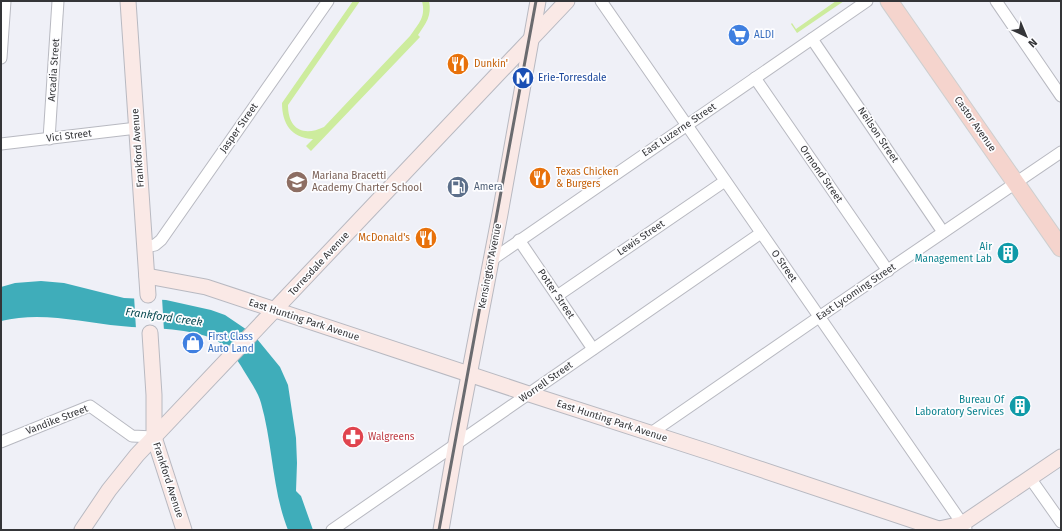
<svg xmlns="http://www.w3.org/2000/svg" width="1062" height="531" font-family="'Fira Sans',sans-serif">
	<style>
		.green { fill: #cdec9d }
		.water { fill: #3fadba }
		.pier { fill: #eff0f7 }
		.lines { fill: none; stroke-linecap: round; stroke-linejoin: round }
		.street-casing { stroke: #b8b9c1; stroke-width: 13 }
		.secondary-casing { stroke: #b8b9c1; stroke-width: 17 }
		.primary-casing { stroke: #cecfcf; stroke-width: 19 }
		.street { stroke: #fff; stroke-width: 11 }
		.secondary { stroke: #fae9e6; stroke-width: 15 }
		.primary { stroke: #f5d4cd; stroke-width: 17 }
		.rail { stroke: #6a6b6f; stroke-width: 3 }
		.labels { text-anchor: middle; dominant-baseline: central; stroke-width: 3.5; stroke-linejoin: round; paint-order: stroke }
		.shop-label { font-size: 10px; fill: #366cbe; stroke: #fdfdff; text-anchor: start }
		.food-label { font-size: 10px; fill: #c56008; stroke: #fdfdff; text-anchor: start }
		.street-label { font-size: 10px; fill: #343538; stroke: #fdfdff }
		.transit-label { font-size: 10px; fill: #164399; stroke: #fdfdff; text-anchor: start }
		.education-label { font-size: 10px; fill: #785e54; stroke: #fdfdff; text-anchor: start }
		.service-label { font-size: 10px; fill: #4e5e75; stroke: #fdfdff; text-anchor: start }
		.culture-label { font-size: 10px; fill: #0d838f; stroke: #fdfdff; text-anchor: end }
		.health-label { font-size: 10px; fill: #be3a42; stroke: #fdfdff; text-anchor: start }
		.water-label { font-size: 11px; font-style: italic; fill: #0b4c53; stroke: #fdfdff }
	</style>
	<rect width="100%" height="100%" fill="#eff0f7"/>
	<g class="green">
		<path d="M353 1H360L288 105C288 129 303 137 324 127L410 36C419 23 426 17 422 1H429C432 16 426 23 418 35L420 37 311 151 306 146 313 139C291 138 282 123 282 103Z"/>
		<polygon points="836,1 844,1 797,33 791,24 792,23 796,29"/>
	</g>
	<path class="water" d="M41 281 64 283 124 298 166 300 211 310 225 315 253 334 280 367 288 385 296 438 297 463 296 491 301 496 313 530H288C272 490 273 445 261 403 258 392 250 381 244 371 236 357 226 344 211 338 184 327 149 329 121 326 81 322 41 311 1 321V287L15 283Z"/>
	<polygon class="pier" points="134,296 162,298 164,331 136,329"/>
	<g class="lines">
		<g class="street-casing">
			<g id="street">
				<polyline points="601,1 966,529"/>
				<polyline points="996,1 1061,96"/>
				<polyline points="812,39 943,232"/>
				<polyline points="1,58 5,1"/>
				<polyline points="755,78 888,271"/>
				<polyline points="49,139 58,1"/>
				<polyline points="1,144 137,128"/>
				<polyline points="519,240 593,349"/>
				<polyline points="145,247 155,245 161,240 328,1"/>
				<polyline points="490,261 867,1"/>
				<polyline points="557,296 725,181"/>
				<polyline points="651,433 819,317 1061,152"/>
				<polyline points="1,442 90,406 132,436 154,437"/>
				<polyline points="1030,478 1061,522"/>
				<polyline points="332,530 761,233"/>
			</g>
		</g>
		<g class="secondary-casing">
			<g id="secondary">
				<polyline points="128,1 148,295"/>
				<polyline points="147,276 206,287 529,394 712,453 939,529 962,524 1061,457"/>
				<polyline points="150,333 154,395 154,437 184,530"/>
				<polyline points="82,530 109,490 137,455 567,1"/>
				<polyline points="441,530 456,443 500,214 538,1"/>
			</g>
		</g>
		<g class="primary-casing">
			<polyline id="primary" points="889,1 1061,248"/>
		</g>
		<use href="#street" class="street"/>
		<use href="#secondary" class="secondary"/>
		<use href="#primary" class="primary"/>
		<polyline class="rail" points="439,530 536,1"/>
	</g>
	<defs>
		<g id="supermarket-disc" transform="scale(1.15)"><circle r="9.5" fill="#3f7fe0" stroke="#fdfdff"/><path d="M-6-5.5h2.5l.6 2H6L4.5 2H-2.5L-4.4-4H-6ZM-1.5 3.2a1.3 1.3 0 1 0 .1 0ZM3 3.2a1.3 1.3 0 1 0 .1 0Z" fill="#fff"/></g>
		<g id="restaurant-disc" transform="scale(1.15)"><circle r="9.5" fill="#e8710a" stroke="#fdfdff"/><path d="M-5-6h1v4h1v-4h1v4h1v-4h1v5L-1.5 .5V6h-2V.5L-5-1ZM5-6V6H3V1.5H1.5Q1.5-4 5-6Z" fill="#fff"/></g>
		<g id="metro-disc" transform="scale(1.15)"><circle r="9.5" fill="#1a4fb4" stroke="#fdfdff"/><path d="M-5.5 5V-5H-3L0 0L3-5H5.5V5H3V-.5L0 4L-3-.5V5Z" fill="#fff"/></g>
		<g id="school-disc" transform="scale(1.15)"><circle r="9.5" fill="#8d6e63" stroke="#fdfdff"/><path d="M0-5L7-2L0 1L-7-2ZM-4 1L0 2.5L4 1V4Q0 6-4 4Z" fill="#fff"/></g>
		<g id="fuel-disc" transform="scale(1.15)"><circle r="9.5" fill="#5c6f8a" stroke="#fdfdff"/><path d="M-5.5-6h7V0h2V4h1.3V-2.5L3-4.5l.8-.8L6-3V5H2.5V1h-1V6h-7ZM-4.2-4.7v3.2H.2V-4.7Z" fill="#fff"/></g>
		<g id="building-disc" transform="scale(1.15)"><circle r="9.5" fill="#0f9aa8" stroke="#fdfdff"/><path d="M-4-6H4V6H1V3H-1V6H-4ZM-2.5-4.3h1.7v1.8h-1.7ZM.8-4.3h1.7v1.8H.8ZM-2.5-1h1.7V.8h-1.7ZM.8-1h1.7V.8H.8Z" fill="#fff"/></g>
		<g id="shop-disc" transform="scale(1.15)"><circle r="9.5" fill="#3f7fe0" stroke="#fdfdff"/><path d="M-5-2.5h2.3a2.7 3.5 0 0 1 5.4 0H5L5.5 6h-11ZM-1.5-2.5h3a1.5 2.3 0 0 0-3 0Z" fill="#fff"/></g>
		<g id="pharmacy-disc" transform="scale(1.15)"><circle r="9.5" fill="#e0444e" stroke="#fdfdff"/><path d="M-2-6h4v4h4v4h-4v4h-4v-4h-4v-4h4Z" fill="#fff"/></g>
	</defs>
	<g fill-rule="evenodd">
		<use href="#supermarket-disc" x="739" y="35"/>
		<use href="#restaurant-disc" x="458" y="64"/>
		<use href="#metro-disc" x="523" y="78"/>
		<use href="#restaurant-disc" x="540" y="178"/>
		<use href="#school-disc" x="297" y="182"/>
		<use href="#fuel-disc" x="458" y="187"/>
		<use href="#restaurant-disc" x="426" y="238"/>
		<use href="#building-disc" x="1008" y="253"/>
		<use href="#shop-disc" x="193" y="343"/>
		<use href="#building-disc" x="1020" y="406"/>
		<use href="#pharmacy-disc" x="353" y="437"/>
	</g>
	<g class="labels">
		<g class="shop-label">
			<text x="754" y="35">ALDI</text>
			<text x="208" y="337">First Class<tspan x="208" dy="12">Auto Land</tspan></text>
		</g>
		<g class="food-label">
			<text x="474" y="64">Dunkin'</text>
			<text x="556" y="172">Texas Chicken<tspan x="556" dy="12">&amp; Burgers</tspan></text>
			<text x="410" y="238" text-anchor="end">McDonald's</text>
		</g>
		<g class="street-label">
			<text transform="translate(54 70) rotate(-86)">Arcadia Street</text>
			<text transform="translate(975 124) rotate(55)">Castor Avenue</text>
			<text transform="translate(239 128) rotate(-55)">Jasper Street</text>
			<text transform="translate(679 130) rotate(-34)">East Luzerne Street</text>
			<text transform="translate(878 135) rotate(56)">Neilson Street</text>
			<text transform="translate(69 136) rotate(-7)">Vici Street</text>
			<text transform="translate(138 148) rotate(-94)">Frankford Avenue</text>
			<text transform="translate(821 174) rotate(55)">Ormond Street</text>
			<text transform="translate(641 238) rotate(-34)">Lewis Street</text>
			<text transform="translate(319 264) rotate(-47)">Torresdale Avenue</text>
			<text transform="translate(490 266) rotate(-79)">Kensington Avenue</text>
			<text transform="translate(784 266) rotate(55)">O Street</text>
			<text transform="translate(856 292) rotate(-34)">East Lycoming Street</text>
			<text transform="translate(556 294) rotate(56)">Potter Street</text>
			<text transform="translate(304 320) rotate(18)">East Hunting Park Avenue</text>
			<text transform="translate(546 382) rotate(-35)">Worrell Street</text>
			<text transform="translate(57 420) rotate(-21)">Vandike Street</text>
			<text transform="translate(612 421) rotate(18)">East Hunting Park Avenue</text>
			<text transform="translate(168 480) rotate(72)">Frankford Avenue</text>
		</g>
		<g class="transit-label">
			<text x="538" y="78">Erie-Torresdale</text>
		</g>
		<g class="education-label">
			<text x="312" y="176">Mariana Bracetti<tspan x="312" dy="12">Academy Charter School</tspan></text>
		</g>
		<g class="service-label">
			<text x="474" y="187">Amera</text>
		</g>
		<g class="culture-label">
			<text x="992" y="247">Air<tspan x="992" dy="12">Management Lab</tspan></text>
			<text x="1004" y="400">Bureau Of<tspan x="1004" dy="12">Laboratory Services</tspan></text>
		</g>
		<g class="health-label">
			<text x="368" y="437">Walgreens</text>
		</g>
		<g class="water-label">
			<text transform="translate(164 317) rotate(8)">Frankford Creek</text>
		</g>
	</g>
	<rect width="1062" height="531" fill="none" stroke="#343538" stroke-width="4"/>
	<g transform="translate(1026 36) rotate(136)" stroke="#fdfdff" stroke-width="3" paint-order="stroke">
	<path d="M0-3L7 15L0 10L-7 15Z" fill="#343538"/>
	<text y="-6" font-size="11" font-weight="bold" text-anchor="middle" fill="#343538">N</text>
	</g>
</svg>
